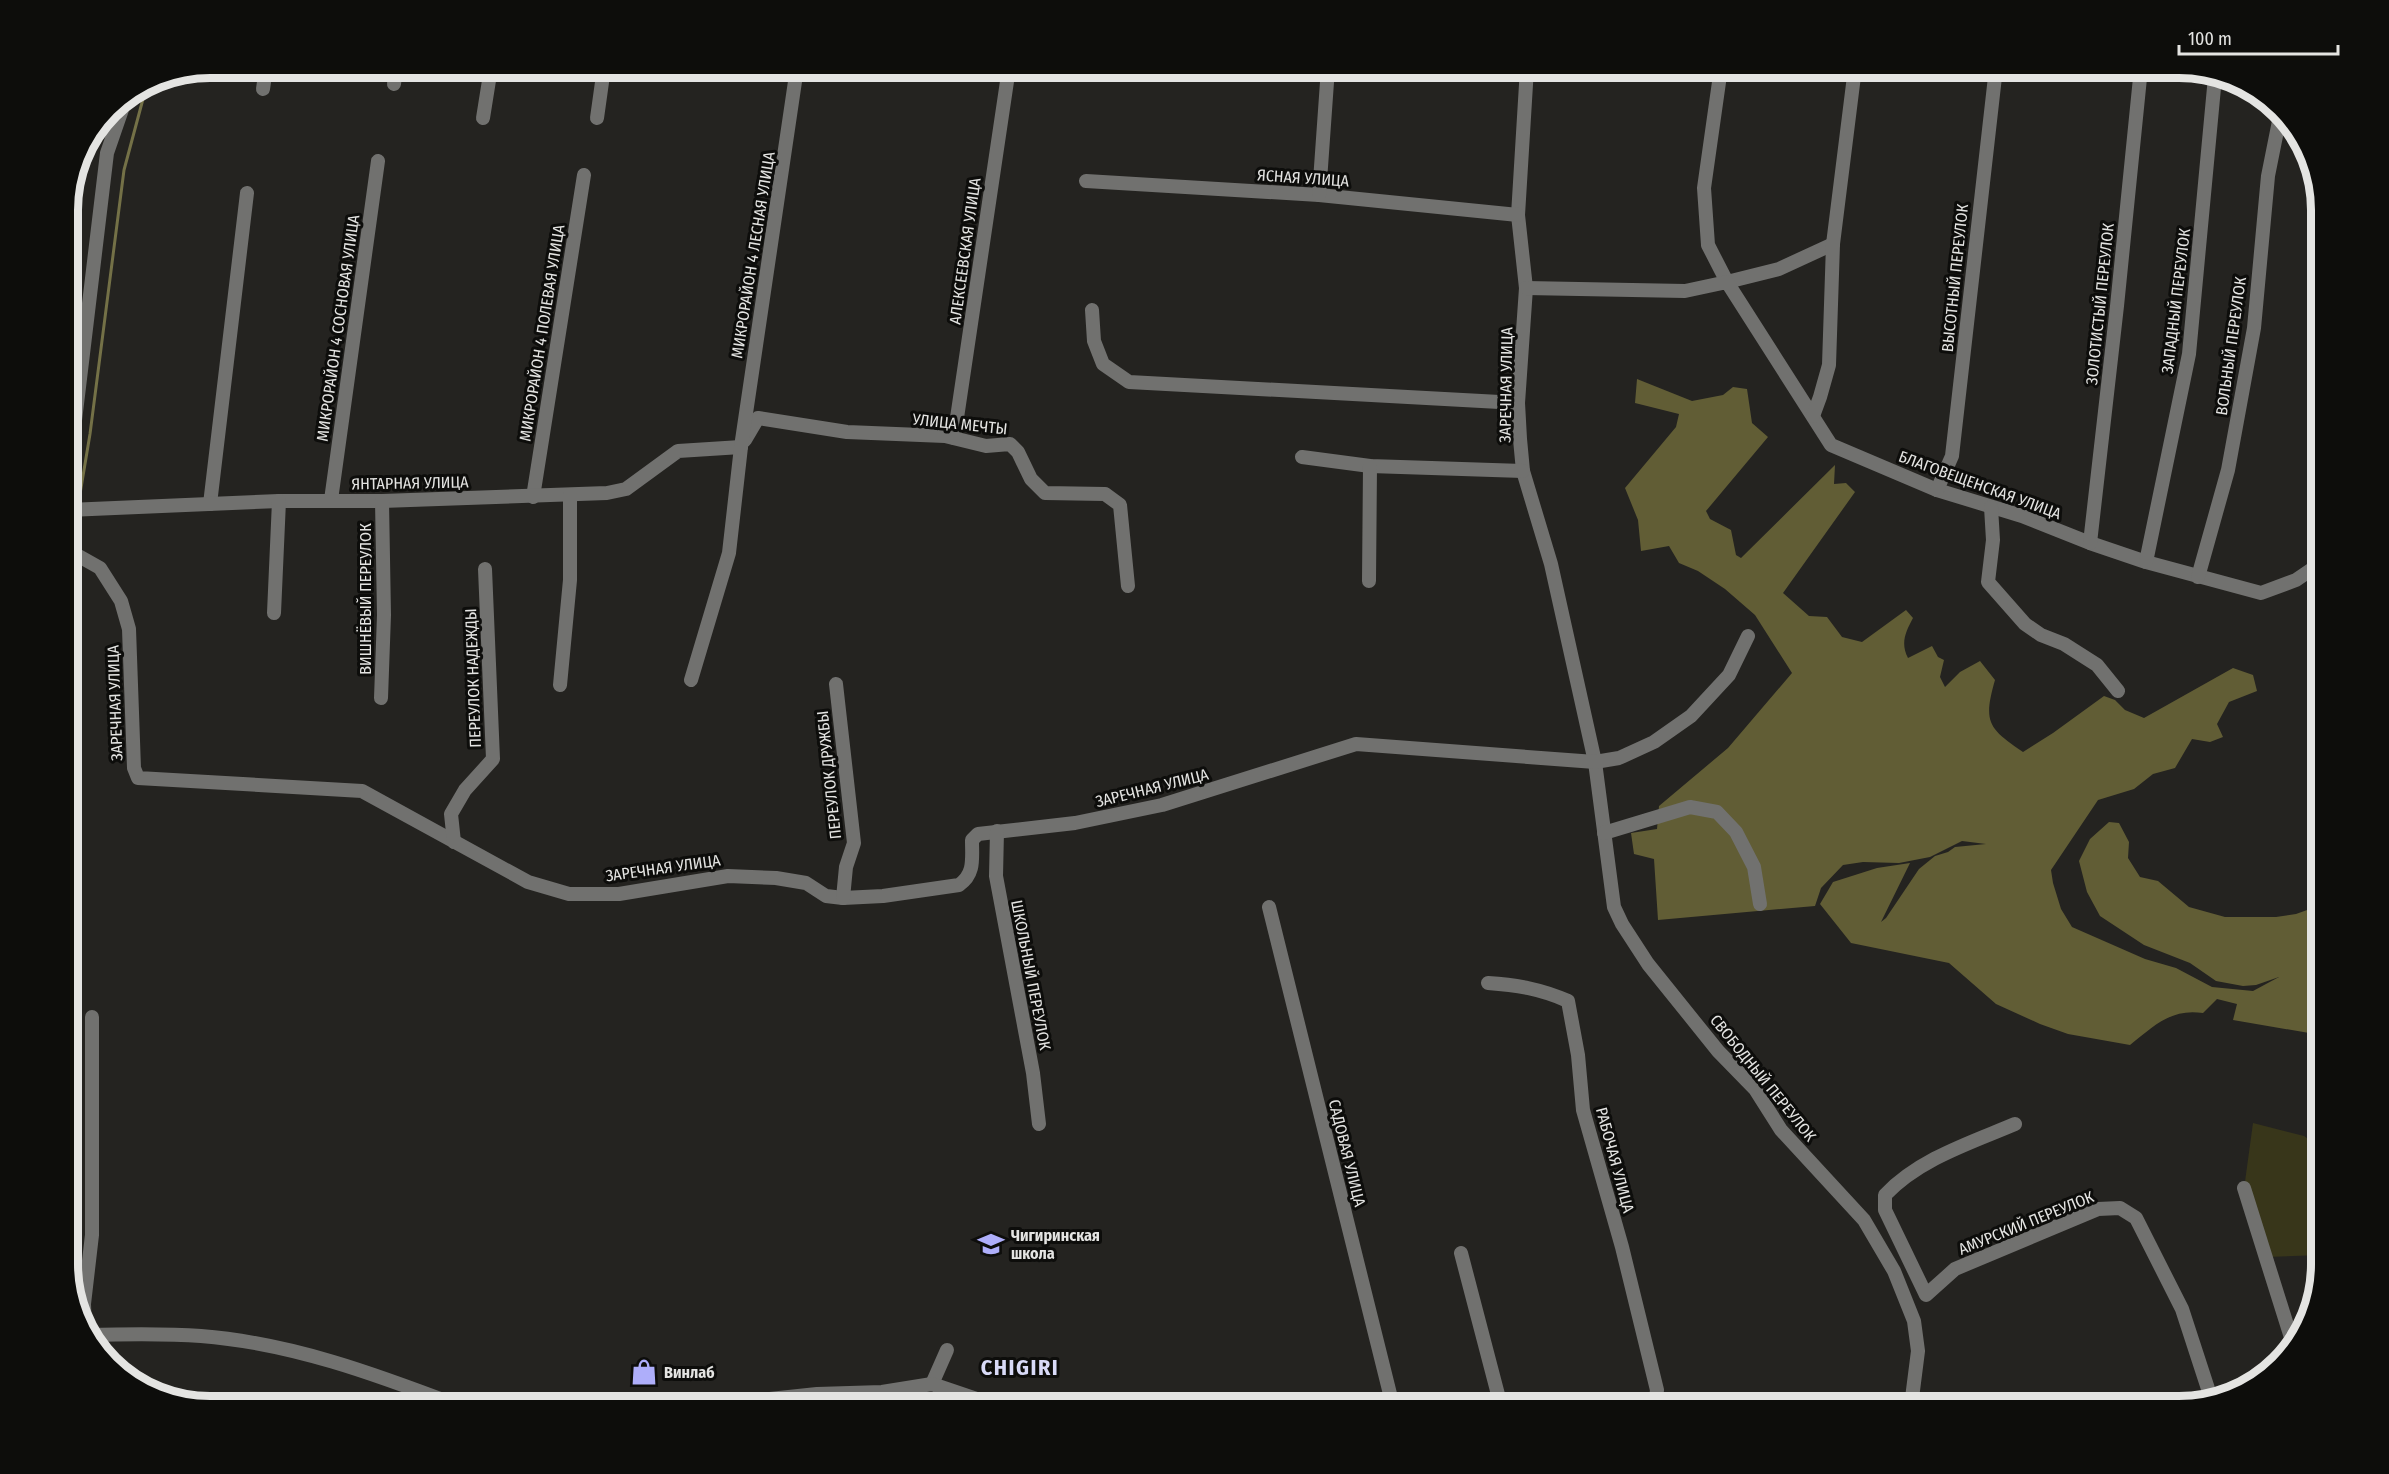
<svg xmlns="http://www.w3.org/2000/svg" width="2389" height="1474" font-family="'Fira Sans Condensed',sans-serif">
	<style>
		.green { fill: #38361a }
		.forest { fill: #615d35 }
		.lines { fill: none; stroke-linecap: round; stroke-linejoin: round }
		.stream { stroke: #747147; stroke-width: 3 }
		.minor { stroke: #71716f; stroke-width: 14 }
		.labels { text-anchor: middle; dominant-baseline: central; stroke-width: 6; stroke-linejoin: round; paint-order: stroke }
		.street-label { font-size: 16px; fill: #e4e4e2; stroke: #0d0d0b }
		.poi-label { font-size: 16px; font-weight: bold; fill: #e4e4e2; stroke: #0d0d0b; text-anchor: start }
		.district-label { font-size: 22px; font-weight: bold; letter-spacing: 1.5px; fill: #d8daf7; stroke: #0d0d0b }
		.rim { fill: none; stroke: #e4e4e2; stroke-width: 8 }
	</style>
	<rect width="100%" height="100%" fill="#242320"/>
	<polygon class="green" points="2253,1123 2304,1136 2321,1148 2321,1255 2266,1257 2244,1189"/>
	<path class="forest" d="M1637 379 1692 401 1723 395 1733 387 1747 389 1752 423 1768 437 1706 511 1710 519 1731 530 1736 555 1741 558 1835 465 1834 484 1846 483 1855 492 1783 593 1809 616 1827 617 1842 637 1862 642 1906 610 1913 618C1906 631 1900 643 1908 658L1932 646 1938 657 1944 660 1940 677 1945 687 1960 672 1980 661 1995 680C1983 722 1988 728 2023 752L2053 733 2104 696 2115 700 2125 710 2144 718 2233 668 2253 675 2257 691 2229 702 2217 724 2223 737 2210 742 2192 739 2175 768 2153 774 2134 789 2098 800 2051 870 2053 883 2061 909 2072 927 2145 959 2176 968 2212 987 2253 991 2279 977 2256 985 2243 986 2216 981 2190 963 2144 945 2100 916 2087 892 2079 861 2090 839 2109 822 2119 823 2129 842 2128 858 2140 877 2158 881 2189 907 2225 917H2276L2296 914 2321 905V1018L2315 1034 2233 1020 2237 1004 2217 999 2203 1013C2171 1008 2154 1026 2130 1045L2068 1034 2040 1024 1996 1004 1949 963 1851 943 1820 904 1833 882 1877 868 1910 863 1881 922 1886 918 1919 869 1935 856 1948 852 1955 847 1986 844 1962 841 1930 857 1899 863 1863 862 1843 865 1821 888 1815 906 1658 920 1654 859 1634 854 1631 833 1657 829 1659 806 1728 748 1792 673 1755 615 1725 589 1698 571 1679 563 1669 546 1641 551 1638 520 1625 488 1676 427 1679 414 1635 403Z"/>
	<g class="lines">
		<g class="stream">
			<polyline points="78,506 90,434 124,170 147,84"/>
			<polyline points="70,547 77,512"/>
		</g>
		<g class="minor">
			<polyline points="1527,68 1518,215 1526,288 1518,403 1520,439 1523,471 1551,564 1595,762 1614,907 1622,924 1648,964 1718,1051 1755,1089 1781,1130 1864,1220 1894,1271 1914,1321 1918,1351 1911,1406"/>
			<polyline points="1721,68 1704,188 1708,245 1727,282 1779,269 1833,244"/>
			<polyline points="394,84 396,68"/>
			<polyline points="263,89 266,68"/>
			<polyline points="483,118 491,68"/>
			<polyline points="597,118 604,68"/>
			<polyline points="1086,181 1319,195 1518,215"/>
			<polyline points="1319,195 1328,68"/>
			<polyline points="1526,288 1685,291 1727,282 1831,445 1937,490 2022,516 2090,543 2146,562 2261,593 2296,580 2321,563"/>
			<polyline points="1092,310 1094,341 1103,364 1129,382 1518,403"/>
			<polyline points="1813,416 1820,397 1829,365 1833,244 1855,68"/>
			<polyline points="954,438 1009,68"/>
			<polyline points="745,440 758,418 847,432 945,436 986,446 1010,444 1018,452 1031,479 1045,493 1105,494 1120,505 1128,586"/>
			<polyline points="1302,457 1370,466 1523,471"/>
			<polyline points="68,479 107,153 126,98"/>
			<polyline points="1937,490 1952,456 1996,68"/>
			<polyline points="533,497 584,175"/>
			<polyline points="331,500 378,161"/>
			<polyline points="210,504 247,193"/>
			<polyline points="1991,507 1993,540 1988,582 2025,624 2041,635 2064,644 2097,665 2118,691"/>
			<polyline points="68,510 279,501 382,501 607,493 626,489 678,451 741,447"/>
			<polyline points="2090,543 2117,306 2141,68"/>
			<path d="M68 550 100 568 121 601 129 629 134 768 138 778 362 791 528 882 569 894H619L728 876 776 878 806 883 826 896 843 898 883 896 959 885C975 874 972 859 972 840L978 834 1075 823 1162 805 1356 744 1595 762 1619 758 1654 742 1691 716 1729 675 1748 636"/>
			<polyline points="2146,562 2189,354 2215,77"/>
			<polyline points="2198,577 2228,470 2254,328 2268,176 2280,116"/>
			<polyline points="1369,581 1370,466"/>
			<polyline points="274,613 279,501"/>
			<polyline points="691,680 729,553 741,447 797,68"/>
			<polyline points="836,684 854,843 846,867 843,898"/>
			<polyline points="560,685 570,580 570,495"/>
			<polyline points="381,698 384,615 382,501"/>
			<polyline points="997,831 996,876 1033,1073 1039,1124"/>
			<polyline points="1604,833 1690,807 1717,812 1736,832 1754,867 1760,904"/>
			<polyline points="454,842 451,814 465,790 493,759 485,569"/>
			<polyline points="1269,907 1393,1406"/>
			<path d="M1488 983C1517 985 1541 989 1568 1001L1578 1055 1583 1110 1622 1247 1657 1390 1655 1406"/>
			<path d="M2015 1124C1970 1143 1919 1159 1885 1195V1210L1926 1295 1955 1269 2098 1209 2120 1208 2136 1218 2182 1309 2211 1398"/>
			<polyline points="2244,1188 2293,1344"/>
			<polyline points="1461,1253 1501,1406"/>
			<polyline points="85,1331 84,1304 92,1235 92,1017"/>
			<path d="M87 1335C124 1334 163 1333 201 1336 291 1343 375 1374 459 1406"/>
			<polyline points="932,1384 947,1350"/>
			<polyline points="732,1406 759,1400 817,1394 882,1392 932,1384 997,1406"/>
		</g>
	</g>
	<defs>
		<g id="school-bare" transform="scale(2.07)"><path d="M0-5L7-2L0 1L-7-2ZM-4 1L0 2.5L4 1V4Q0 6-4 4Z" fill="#aeaefa" stroke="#0d0d0b" stroke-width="2.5" paint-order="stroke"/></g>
		<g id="shop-bare" transform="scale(2.07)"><path d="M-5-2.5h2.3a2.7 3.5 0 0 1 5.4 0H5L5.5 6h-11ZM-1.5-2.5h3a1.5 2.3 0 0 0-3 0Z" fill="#aeaefa" stroke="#0d0d0b" stroke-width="2.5" paint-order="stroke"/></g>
	</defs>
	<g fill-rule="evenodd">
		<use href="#school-bare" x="991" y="1244"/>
		<use href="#shop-bare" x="644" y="1372"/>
	</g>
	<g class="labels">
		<g class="street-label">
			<text transform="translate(1303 178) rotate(4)">ЯСНАЯ УЛИЦА</text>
			<text transform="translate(965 251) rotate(-82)">АЛЕКСЕЕВСКАЯ УЛИЦА</text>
			<text transform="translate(753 255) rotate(-81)">МИКРОРАЙОН 4 ЛЕСНАЯ УЛИЦА</text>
			<text transform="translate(1955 278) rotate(-84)">ВЫСОТНЫЙ ПЕРЕУЛОК</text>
			<text transform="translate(2176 301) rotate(-83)">ЗАПАДНЫЙ ПЕРЕУЛОК</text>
			<text transform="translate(2100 304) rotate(-84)">ЗОЛОТИСТЫЙ ПЕРЕУЛОК</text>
			<text transform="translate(338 328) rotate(-82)">МИКРОРАЙОН 4 СОСНОВАЯ УЛИЦА</text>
			<text transform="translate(542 333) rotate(-81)">МИКРОРАЙОН 4 ПОЛЕВАЯ УЛИЦА</text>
			<text transform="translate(2231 346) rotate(-82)">ВОЛЬНЫЙ ПЕРЕУЛОК</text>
			<text transform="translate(1506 385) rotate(-89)">ЗАРЕЧНАЯ УЛИЦА</text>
			<text transform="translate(960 424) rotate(6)">УЛИЦА МЕЧТЫ</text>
			<text transform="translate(410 483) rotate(-1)">ЯНТАРНАЯ УЛИЦА</text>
			<text transform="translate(1980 485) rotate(20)">БЛАГОВЕЩЕНСКАЯ УЛИЦА</text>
			<text transform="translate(365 599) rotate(-90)">ВИШНЁВЫЙ ПЕРЕУЛОК</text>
			<text transform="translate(473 678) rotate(-92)">ПЕРЕУЛОК НАДЕЖДЫ</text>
			<text transform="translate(115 703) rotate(-92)">ЗАРЕЧНАЯ УЛИЦА</text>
			<text transform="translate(829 775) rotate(-96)">ПЕРЕУЛОК ДРУЖБЫ</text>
			<text transform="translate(1152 788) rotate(-14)">ЗАРЕЧНАЯ УЛИЦА</text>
			<text transform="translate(663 868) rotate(-8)">ЗАРЕЧНАЯ УЛИЦА</text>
			<text transform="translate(1031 975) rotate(79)">ШКОЛЬНЫЙ ПЕРЕУЛОК</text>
			<text transform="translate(1763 1078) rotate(51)">СВОБОДНЫЙ ПЕРЕУЛОК</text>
			<text transform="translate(1347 1153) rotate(76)">САДОВАЯ УЛИЦА</text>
			<text transform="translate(1615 1160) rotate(75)">РАБОЧАЯ УЛИЦА</text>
			<text transform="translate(2026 1223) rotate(-22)">АМУРСКИЙ ПЕРЕУЛОК</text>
		</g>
		<g class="poi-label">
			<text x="1011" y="1235">Чигиринская<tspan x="1011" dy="18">школа</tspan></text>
			<text x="664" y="1372">Винлаб</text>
		</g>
		<g class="district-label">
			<text x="1020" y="1367">CHIGIRI</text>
		</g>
	</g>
	<path d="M0 0H2389V1474H0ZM210 78H2179A132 132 0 0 1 2311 210V1264A132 132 0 0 1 2179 1396H210A132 132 0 0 1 78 1264V210A132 132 0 0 1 210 78Z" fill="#0d0d0b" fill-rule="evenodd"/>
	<path class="rim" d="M210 78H2179A132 132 0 0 1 2311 210V1264A132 132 0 0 1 2179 1396H210A132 132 0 0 1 78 1264V210A132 132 0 0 1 210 78Z"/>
	<path d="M2179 45v9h159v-9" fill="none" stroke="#e4e4e2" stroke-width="3"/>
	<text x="2188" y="45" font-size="18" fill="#e4e4e2" stroke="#0d0d0b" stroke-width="4.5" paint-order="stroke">100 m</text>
</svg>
